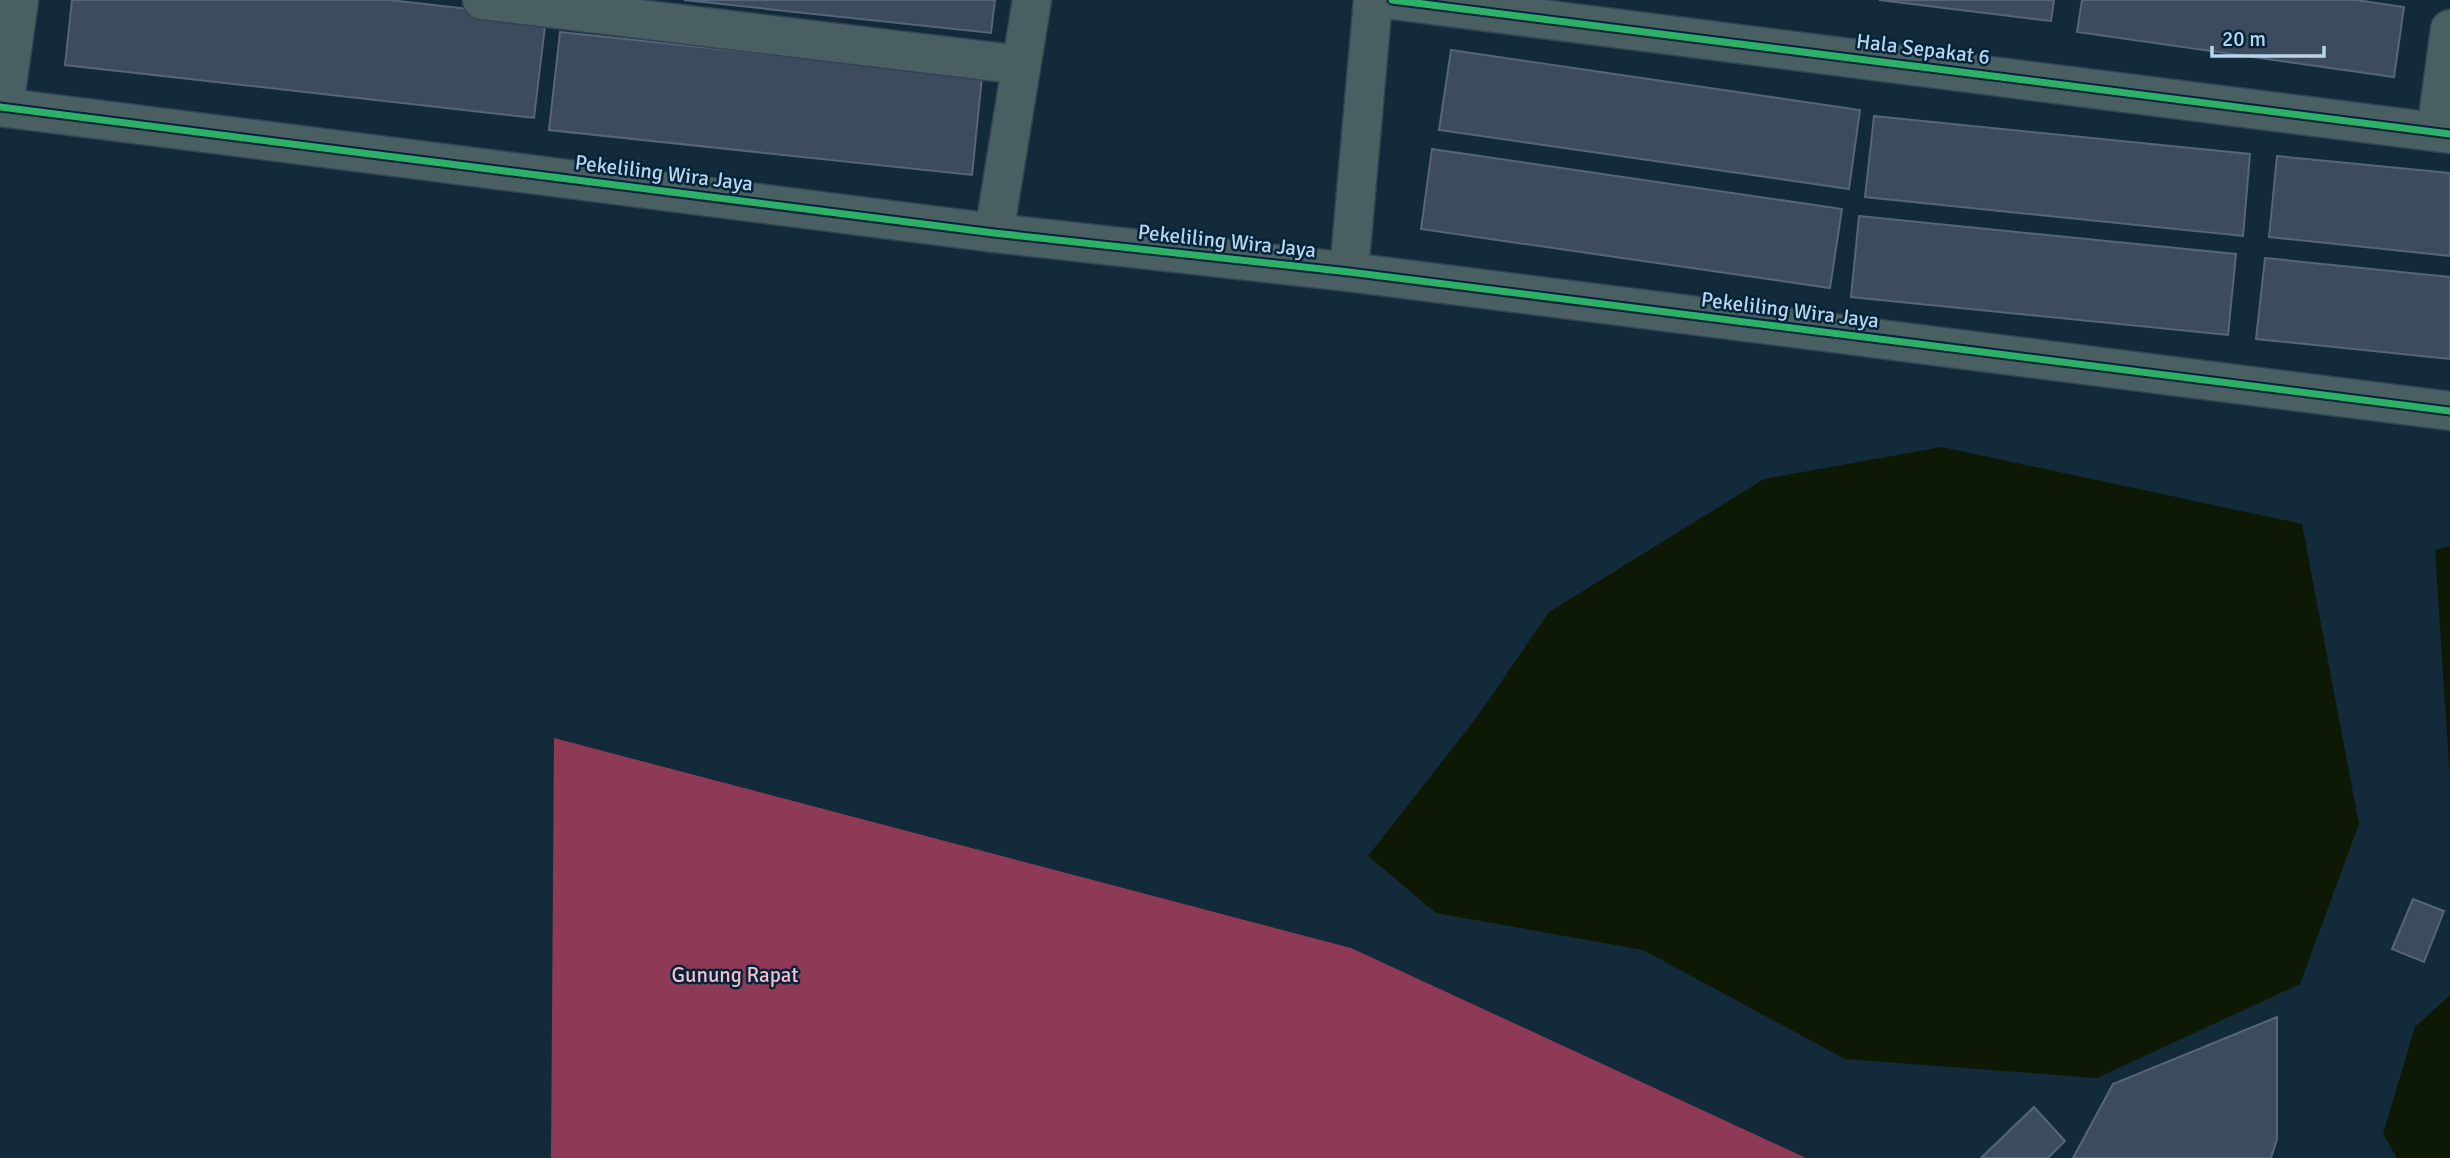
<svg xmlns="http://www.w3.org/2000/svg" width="2450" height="1158" font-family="Signika,sans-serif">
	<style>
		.forest { fill: #8e3a57 }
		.water { fill: #0e1905 }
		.building { fill: #3c4c5e; stroke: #566679; stroke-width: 2 }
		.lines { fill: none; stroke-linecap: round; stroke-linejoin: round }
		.minor-casing { stroke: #304553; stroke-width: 41 }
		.minor { stroke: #495f62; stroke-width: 38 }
		.cycleway-casing { stroke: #05243a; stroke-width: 11 }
		.cycleway { stroke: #2db169; stroke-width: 7 }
		.labels { text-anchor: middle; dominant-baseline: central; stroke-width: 5; stroke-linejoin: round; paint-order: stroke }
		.street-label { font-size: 21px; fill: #b9d5ed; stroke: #05243a }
		.park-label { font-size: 21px; fill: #f6bdca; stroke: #05243a }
	</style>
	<rect width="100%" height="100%" fill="#122a3a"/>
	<polygon class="forest" points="554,738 1351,948 1806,1158 551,1158"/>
	<g class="water">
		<polygon points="1942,447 2302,524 2359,824 2300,984 2097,1078 1845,1059 1643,950 1436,913 1368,856 1477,717 1549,612 1764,479"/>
		<polygon points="2450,546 2450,780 2435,550"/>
		<polygon points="2450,995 2450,1158 2397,1158 2383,1134 2415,1027"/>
	</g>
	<g class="building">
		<polygon points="72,0 390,0 546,18 534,118 65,65"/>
		<polygon points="684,0 995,0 991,33"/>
		<polygon points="1879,0 2054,0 2051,21"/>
		<polygon points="2082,0 2356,0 2404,7 2394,77 2077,32"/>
		<polygon points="560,32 982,77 972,175 549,130"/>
		<polygon points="1451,50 1860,110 1849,189 1439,130"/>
		<polygon points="1874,116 2250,154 2243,236 1865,197"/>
		<polygon points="1432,149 1842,209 1830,288 1421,229"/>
		<polygon points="2277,156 2450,173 2450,256 2269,237"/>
		<polygon points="1859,216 2236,254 2228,335 1851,297"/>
		<polygon points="2265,258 2450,277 2450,359 2256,339"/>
		<polygon points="2413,899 2444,911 2424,962 2392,949"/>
		<polygon points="2277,1017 2277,1139 2271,1158 2073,1158 2113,1084"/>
		<polygon points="2034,1107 2065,1141 2048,1158 1981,1158"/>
	</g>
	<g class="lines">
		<g class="minor-casing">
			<g id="minor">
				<polyline points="482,0 1020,65"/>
				<polyline points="1392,0 2450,134"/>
				<polyline points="4,106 19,0"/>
				<polyline points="0,107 994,233 1349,272 2450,411"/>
				<polyline points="2436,132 2450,29"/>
				<polyline points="994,233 1032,0"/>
				<polyline points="1349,272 1373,0"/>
			</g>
		</g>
		<use href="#minor" class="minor"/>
		<g class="cycleway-casing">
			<g id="cycleway">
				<polyline points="1392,0 2450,134"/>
				<polyline points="0,107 994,233 1349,272 2450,411"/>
			</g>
		</g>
		<use href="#cycleway" class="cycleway"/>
	</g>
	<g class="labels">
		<g class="street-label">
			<text transform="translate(1923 49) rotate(7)">Hala Sepakat 6</text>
			<text transform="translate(664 173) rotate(7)">Pekeliling Wira Jaya</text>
			<text transform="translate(1227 241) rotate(6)">Pekeliling Wira Jaya</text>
			<text transform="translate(1790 310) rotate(7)">Pekeliling Wira Jaya</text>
		</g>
		<g class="park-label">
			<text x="735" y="975">Gunung Rapat</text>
		</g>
	</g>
	<path d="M2212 46v10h112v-10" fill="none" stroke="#b9d5ed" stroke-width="3.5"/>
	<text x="2222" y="46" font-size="21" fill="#b9d5ed" stroke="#05243a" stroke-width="5" paint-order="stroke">20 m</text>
</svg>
